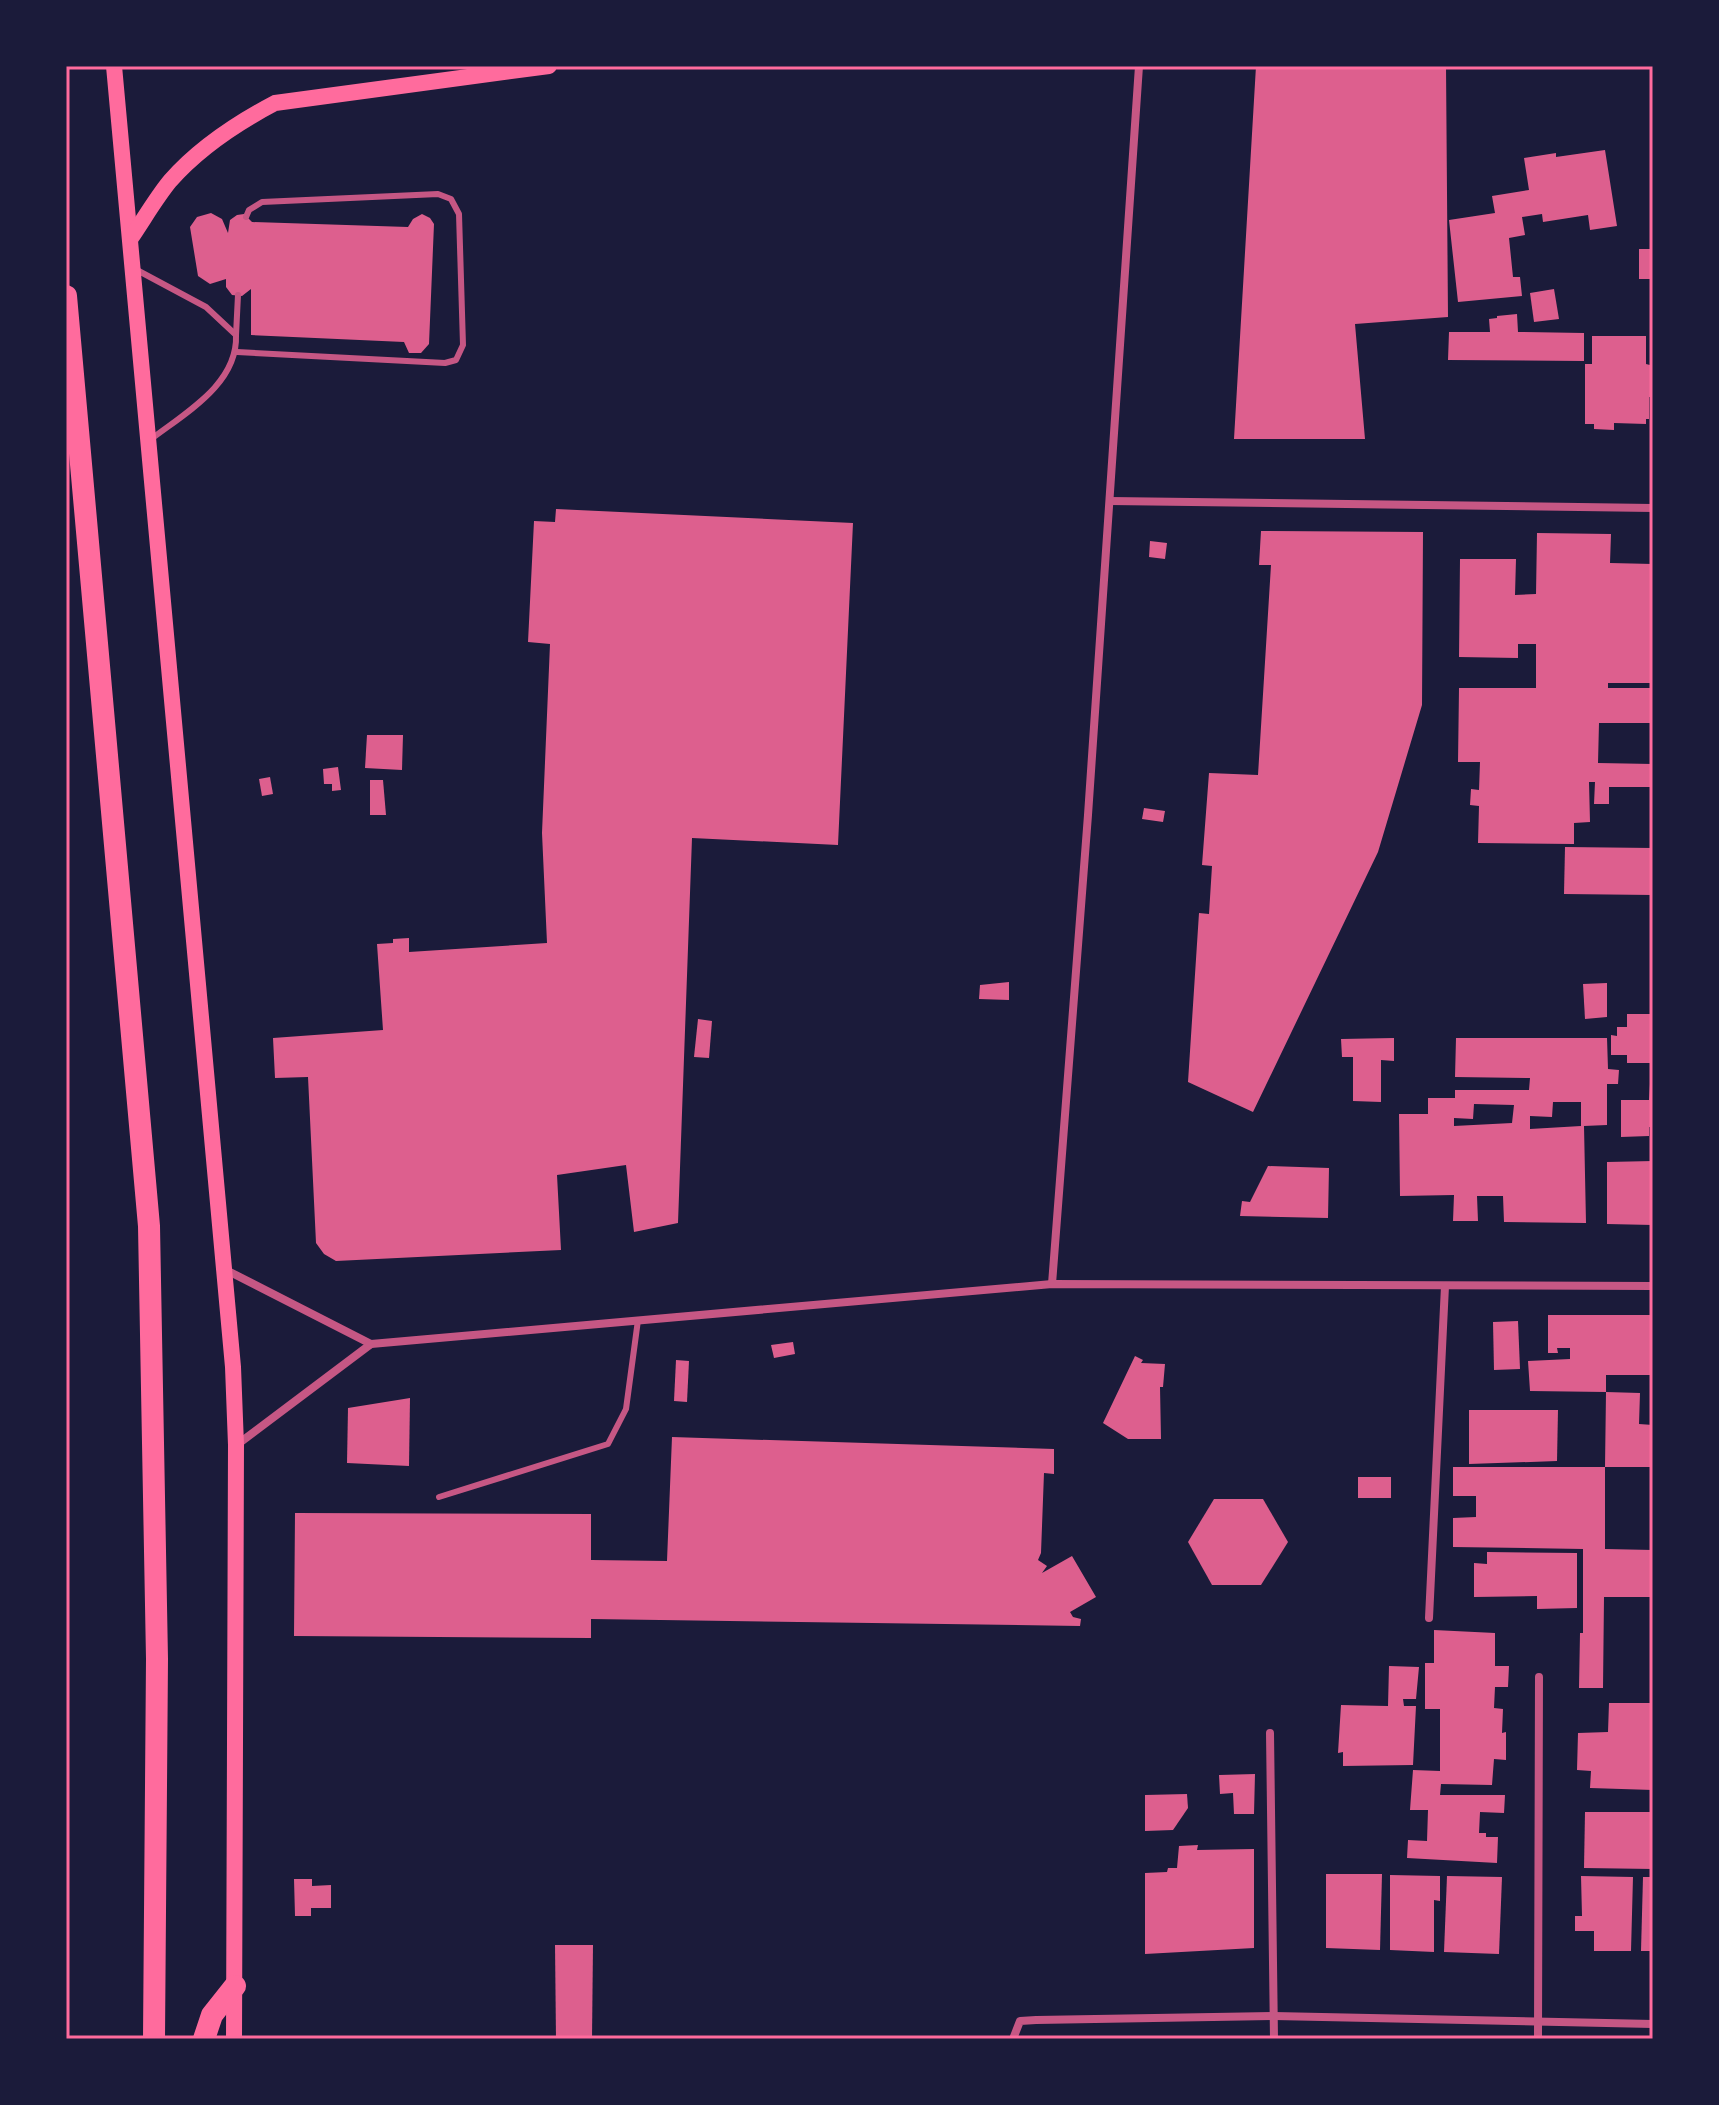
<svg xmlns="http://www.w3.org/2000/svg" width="1719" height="2105" font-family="Bitter,serif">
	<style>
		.building { fill: #dd5f8e; fill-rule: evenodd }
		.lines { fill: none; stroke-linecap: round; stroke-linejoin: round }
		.service { stroke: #c65784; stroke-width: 6 }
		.minor { stroke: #c65784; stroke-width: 8 }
		.secondary { stroke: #ff6b9d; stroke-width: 16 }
		.trunk { stroke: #ff6b9d; stroke-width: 22 }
		.neatline { fill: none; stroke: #ff6b9d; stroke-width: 3 }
	</style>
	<rect width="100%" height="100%" fill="#1b1b3a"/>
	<g class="building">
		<polygon points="1256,66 1446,66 1448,317 1355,324 1365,439 1234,439"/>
		<polygon points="1605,150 1617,226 1590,230 1588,215 1543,222 1542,214 1522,217 1525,235 1509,238 1513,277 1520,277 1522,296 1458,302 1449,220 1495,213 1492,196 1529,190 1524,158 1556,153 1556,157"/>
		<polygon points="211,213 222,219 228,233 230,220 237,215 244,214 252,222 408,227 413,219 422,214 430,218 434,224 429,344 421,353 409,353 404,342 251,335 251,289 242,296 232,295 226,287 226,279 210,284 198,276 190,227 197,217"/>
		<rect x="1639" y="249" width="14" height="30"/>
		<polygon points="1554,289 1559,319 1534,322 1530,293"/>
		<polygon points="1517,314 1518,332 1584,333 1584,361 1448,360 1449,332 1490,332 1489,319 1497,318 1497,316"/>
		<polygon points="1592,336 1646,336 1646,364 1650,365 1650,339 1653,339 1653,397 1649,397 1649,419 1646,419 1646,424 1614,423 1614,430 1594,429 1594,424 1585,424 1585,364 1592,364"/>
		<polygon points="556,509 853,523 838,845 692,838 678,1223 634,1232 626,1165 557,1175 561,1250 336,1261 324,1254 316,1243 308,1077 275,1078 273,1038 383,1030 377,944 393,943 393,939 409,938 409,952 547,943 542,833 550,644 528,642 534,521 555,522"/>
		<polygon points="1261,531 1423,532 1422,705 1378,852 1253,1112 1188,1082 1199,913 1209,914 1212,866 1202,865 1209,773 1258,775 1271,565 1259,565"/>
		<polygon points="1537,533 1611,534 1610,563 1653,564 1652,683 1608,683 1608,688 1653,688 1650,723 1599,723 1598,763 1653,764 1653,787 1609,787 1609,804 1594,804 1595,782 1589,782 1590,822 1574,823 1574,844 1478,843 1479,806 1470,805 1471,789 1479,790 1480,762 1458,762 1459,688 1536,688 1536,644 1518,644 1518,658 1459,657 1460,559 1516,559 1515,595 1536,594"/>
		<polygon points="1150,541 1167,543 1165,559 1149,557"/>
		<polygon points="367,735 403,735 402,770 365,768"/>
		<polygon points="338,767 341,790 332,791 332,784 324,784 323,769"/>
		<polygon points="270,777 273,794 262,796 259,779"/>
		<polygon points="370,780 383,780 386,815 370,815"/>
		<polygon points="1144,808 1165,811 1163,822 1142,819"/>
		<polygon points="1565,847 1653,848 1653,895 1564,894"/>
		<polygon points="1009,982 1009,1000 979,999 980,985"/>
		<polygon points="1607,983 1607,1017 1585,1019 1583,984"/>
		<polygon points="1627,1014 1653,1014 1653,1063 1627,1063 1627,1055 1611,1055 1611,1035 1617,1036 1617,1027 1627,1027"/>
		<polygon points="698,1019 712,1021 709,1058 694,1057"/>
		<polygon points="1394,1038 1394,1061 1381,1060 1381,1102 1353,1101 1353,1057 1342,1057 1341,1039"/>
		<path d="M1456 1038H1607L1608 1069 1619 1070 1618 1084H1607V1125L1584 1126 1586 1223 1504 1222 1503 1196H1477L1478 1221H1453L1454 1195 1400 1196 1399 1114H1428V1098H1455V1090H1529L1530 1078 1455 1077ZM1553 1102H1581V1126L1530 1129V1116L1552 1117ZM1474 1104 1514 1105 1512 1123 1454 1126V1118L1473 1119Z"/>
		<polygon points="1650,1084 1653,1084 1653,1127 1649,1127 1649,1136 1621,1137 1621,1100 1649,1100"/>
		<polygon points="1653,1161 1653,1225 1607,1224 1607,1162"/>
		<polygon points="1268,1166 1329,1168 1328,1218 1240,1216 1242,1201 1250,1202"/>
		<polygon points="1548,1315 1653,1315 1652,1375 1606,1375 1606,1392 1530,1391 1528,1361 1570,1359 1570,1348 1557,1348 1558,1353 1548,1353"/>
		<polygon points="1518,1321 1520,1369 1494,1370 1493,1322"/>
		<polygon points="793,1342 795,1354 774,1358 771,1345"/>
		<polygon points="1135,1356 1143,1360 1141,1363 1165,1364 1163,1387 1160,1387 1161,1439 1128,1439 1103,1423"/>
		<polygon points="676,1360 689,1361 687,1402 674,1401"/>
		<polygon points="1606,1392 1640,1393 1639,1424 1653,1425 1653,1467 1605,1467"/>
		<polygon points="410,1398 409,1466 347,1463 348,1408"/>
		<polygon points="1469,1410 1558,1410 1557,1461 1469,1464"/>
		<polygon points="672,1437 1054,1449 1054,1474 1044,1473 1041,1553 1038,1560 1047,1566 1042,1573 1072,1556 1096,1597 1070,1612 1073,1617 1081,1619 1080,1626 591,1619 591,1638 294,1636 295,1513 591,1514 591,1560 667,1561"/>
		<polygon points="1453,1467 1605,1467 1605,1549 1653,1550 1653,1597 1604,1597 1603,1688 1579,1688 1580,1633 1583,1633 1583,1549 1453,1547 1453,1518 1476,1517 1476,1496 1453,1496"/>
		<rect x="1358" y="1477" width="33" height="21"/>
		<polygon points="1214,1499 1263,1499 1288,1542 1261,1585 1212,1585 1188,1542"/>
		<polygon points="1487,1552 1577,1553 1577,1608 1537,1609 1537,1596 1474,1597 1474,1563 1487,1564"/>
		<polygon points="1434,1630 1495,1633 1495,1666 1509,1666 1508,1687 1495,1687 1494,1708 1503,1709 1502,1733 1506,1732 1506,1760 1494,1759 1492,1785 1441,1784 1440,1795 1505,1795 1504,1813 1480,1812 1479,1833 1486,1833 1486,1837 1498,1837 1497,1863 1407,1858 1408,1840 1427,1841 1428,1810 1410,1810 1413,1770 1440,1771 1440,1709 1425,1709 1425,1663 1434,1663"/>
		<polygon points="1389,1666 1419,1667 1416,1699 1403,1699 1404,1706 1416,1706 1413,1765 1343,1766 1343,1752 1338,1753 1341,1705 1388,1706"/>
		<polygon points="1609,1703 1653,1703 1653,1790 1590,1788 1591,1771 1577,1770 1578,1733 1608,1732"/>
		<polygon points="1255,1774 1254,1814 1234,1814 1233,1793 1220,1794 1219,1775"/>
		<polygon points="1187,1794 1188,1808 1173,1830 1145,1831 1145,1795"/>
		<polygon points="1585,1812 1653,1812 1653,1869 1584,1868"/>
		<polygon points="1198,1845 1197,1850 1254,1849 1254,1948 1145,1954 1145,1873 1167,1872 1168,1868 1177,1868 1179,1846"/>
		<polygon points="1326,1874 1382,1874 1380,1950 1326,1948"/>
		<polygon points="1390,1875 1440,1876 1440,1901 1434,1900 1434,1952 1390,1950"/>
		<polygon points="1447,1876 1502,1877 1499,1954 1444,1952"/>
		<polygon points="1581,1876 1633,1877 1631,1951 1594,1951 1594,1931 1575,1931 1575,1916 1582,1916"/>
		<polygon points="1643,1877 1653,1877 1653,1951 1641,1951"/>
		<polygon points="294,1879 312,1879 312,1886 331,1885 331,1908 311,1908 311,1916 295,1916"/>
		<polygon points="555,1945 593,1945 592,2039 556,2039"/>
	</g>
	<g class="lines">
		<g class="service">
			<path d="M135 269 206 307 236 335C238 384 185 413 150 440"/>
			<polyline points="236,335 238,295"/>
			<polyline points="237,352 445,363 456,360 463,345 459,214 451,199 438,194 262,202 249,210 246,217"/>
			<polyline points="439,1497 608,1444 626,1409 638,1320"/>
		</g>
		<g class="minor">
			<polyline points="1110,501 1653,508"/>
			<polyline points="226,1270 371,1344"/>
			<polyline points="1052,1284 1088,815 1139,66"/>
			<polyline points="238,1444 371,1344 1052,1284 1653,1286"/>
			<polyline points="1429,1618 1445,1286"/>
			<polyline points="1270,1733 1274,2039"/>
			<polyline points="1013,2039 1020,2021 1036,2020 1274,2016 1653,2024"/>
			<polyline points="1538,2039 1539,1677"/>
		</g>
		<g class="secondary">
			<polyline points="114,66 233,1367 236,1445 234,2039"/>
			<path d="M131 238C144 219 156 198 170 181 199 148 237 123 275 103L549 66"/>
		</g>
		<g class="trunk">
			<polyline points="66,296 149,1226 157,1659 154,2039"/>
			<polyline points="204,2039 212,2015 235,1986"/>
		</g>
	</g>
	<rect width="1719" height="2105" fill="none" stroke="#1b1b3a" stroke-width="136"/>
	<rect x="68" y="68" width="1583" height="1969" class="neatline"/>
</svg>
